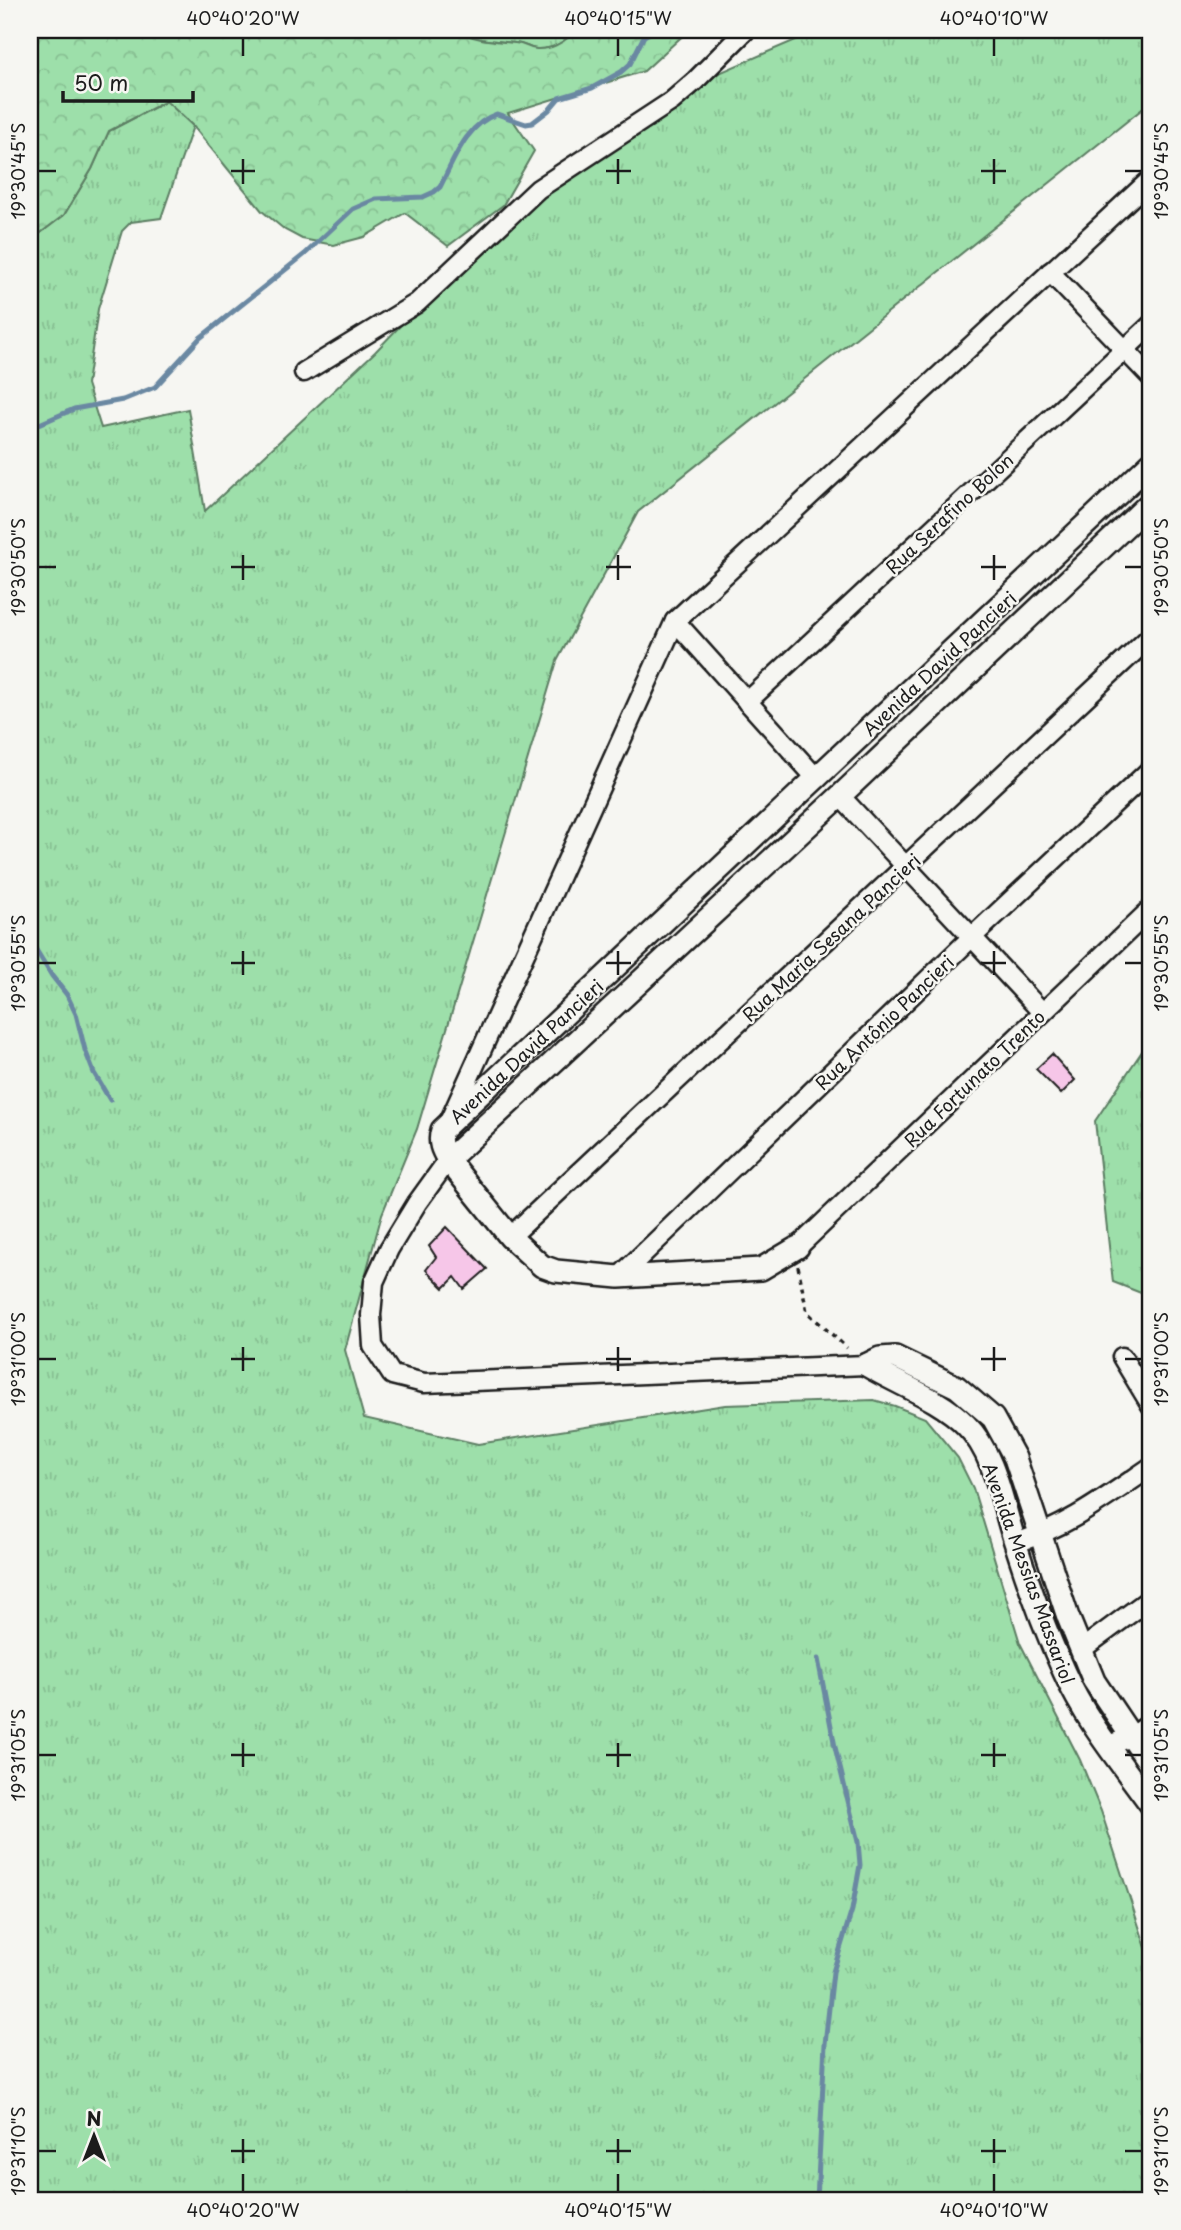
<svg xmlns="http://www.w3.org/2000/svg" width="1181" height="2230" font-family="'Playpen Sans',sans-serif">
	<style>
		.grass { fill: url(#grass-tufts); stroke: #5c7e63; stroke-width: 2 }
		.forest { fill: url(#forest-crowns); stroke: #5c7e63; stroke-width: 2 }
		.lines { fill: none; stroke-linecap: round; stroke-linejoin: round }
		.stream { stroke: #6a88a2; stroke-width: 5 }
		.building { fill: #f6c6e8; stroke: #1c1c1c; stroke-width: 2 }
		.minor-casing { stroke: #1c1c1c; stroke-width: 23 }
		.tertiary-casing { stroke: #1c1c1c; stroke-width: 26 }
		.path { stroke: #1c1c1c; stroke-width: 3.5; stroke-dasharray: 5 5; stroke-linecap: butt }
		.minor { stroke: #f6f6f2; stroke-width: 18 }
		.tertiary { stroke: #f6f6f2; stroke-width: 21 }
		.ticks { fill: none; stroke: #1c1c1c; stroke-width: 2.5 }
		.labels { text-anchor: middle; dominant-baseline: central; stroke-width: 5; stroke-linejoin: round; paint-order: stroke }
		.street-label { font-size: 18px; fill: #1c1c1c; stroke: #f6f6f2 }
		.neatline { fill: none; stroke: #1c1c1c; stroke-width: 2.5 }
		.ticks-label { font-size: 18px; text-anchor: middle; fill: #1c1c1c }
	</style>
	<defs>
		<pattern id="grass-tufts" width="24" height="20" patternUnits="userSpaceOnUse" patternTransform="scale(1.75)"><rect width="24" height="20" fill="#9ddfaa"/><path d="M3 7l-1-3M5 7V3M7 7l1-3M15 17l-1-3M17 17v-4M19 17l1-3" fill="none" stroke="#87bf92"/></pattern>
		<pattern id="forest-crowns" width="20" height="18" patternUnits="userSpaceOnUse" patternTransform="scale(1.75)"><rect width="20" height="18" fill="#9ddfaa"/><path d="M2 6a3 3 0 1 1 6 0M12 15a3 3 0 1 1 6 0" fill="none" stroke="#87bf92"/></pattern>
	</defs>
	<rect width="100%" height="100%" fill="#f6f6f2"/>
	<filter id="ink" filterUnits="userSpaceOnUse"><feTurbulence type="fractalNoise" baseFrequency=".0143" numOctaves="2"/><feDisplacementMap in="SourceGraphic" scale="14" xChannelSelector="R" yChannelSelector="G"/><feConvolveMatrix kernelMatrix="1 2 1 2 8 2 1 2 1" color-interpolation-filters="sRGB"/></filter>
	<g filter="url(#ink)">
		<g class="grass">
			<path d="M455 30H576C569 38 558 46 548 48 529 52 529 44 515 43 496 41 472 40 455 30Z"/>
			<polygon points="819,30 1151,30 1151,102 638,512 557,661 417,1129 382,1214 345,1350 364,1418 478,1444 725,1405 874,1400 895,1406 925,1418 958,1458 973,1488 1020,1643 1080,1760 1101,1811 1151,1963 1151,2200 30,2200 30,241 64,215 92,169 109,131 167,101 193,126 161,218 131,222 122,231 98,309 87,384 101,428 188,409 205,511 375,352 502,220 679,102 719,73"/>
			<polygon points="1151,1038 1151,1297 1113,1282 1095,1121"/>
		</g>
		<path class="forest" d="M30 30H455C472 40 496 41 515 43 529 44 529 52 548 48 558 46 569 38 576 30H689L644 71 508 113 534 151 503 205 448 246 405 213 364 237 334 245 302 239 285 230 262 211 193 126 166 101 109 131 92 169 64 215 30 241Z"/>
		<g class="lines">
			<g class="stream">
				<path d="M30 428 74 409 123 400 155 387 200 338 305 254 353 209 376 199 423 197 434 192 440 187C454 160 466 124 497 114L526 124 532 123 549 110 559 98 592 88 621 72 630 64 644 36 655 30"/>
				<polyline points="30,940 52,976 67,995 76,1014 85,1050 94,1073 110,1100"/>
				<polyline points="817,2200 825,2044 833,1972 852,1910 860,1865 858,1842 835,1747 818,1659"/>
			</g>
		</g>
		<g class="building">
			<polygon points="1052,1054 1075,1080 1061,1094 1036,1069"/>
			<polygon points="447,1227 487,1269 464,1289 455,1277 444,1288 426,1270 436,1257 429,1246"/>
		</g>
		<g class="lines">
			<g class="minor-casing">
				<g id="minor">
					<polyline points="1050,272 1151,377"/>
					<polyline points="304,372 417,303 538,189 672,101 695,81 746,30"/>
					<polyline points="675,621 817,779"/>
					<polyline points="747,702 1151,325"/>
					<polyline points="840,796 1042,1012"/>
					<polyline points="449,1122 675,621 1151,179"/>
					<polyline points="448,1160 417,1203 389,1249 374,1282 371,1315 373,1346 392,1375 424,1383 866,1365"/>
					<polyline points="510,1237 1151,636"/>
					<polyline points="798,1247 1151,909"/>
					<polyline points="619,1277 971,938 1151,769"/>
					<polyline points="1122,1357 1151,1405"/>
					<path d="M1015 1543C1066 1528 1108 1496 1151 1467"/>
					<polyline points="1082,1649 1151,1598"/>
					<polyline points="1108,1745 1131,1737 1151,1723"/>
				</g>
			</g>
			<g class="tertiary-casing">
				<g id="tertiary">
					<path d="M1151 463 442 1130C438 1142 442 1150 448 1160L840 796 1151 502"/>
					<polyline points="448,1160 510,1237 542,1266 556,1271 619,1277 761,1269 798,1247"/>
					<path d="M866 1365C899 1385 939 1398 966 1425 995 1453 1003 1506 1015 1542 1029 1586 1045 1630 1064 1672 1085 1720 1120 1762 1151 1805"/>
					<polyline points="866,1365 880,1358 895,1357 957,1387 993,1418 1015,1458 1068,1617 1094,1681 1151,1766"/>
				</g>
			</g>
			<polyline class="path" points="798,1266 807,1312 847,1348"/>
			<use href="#minor" class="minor"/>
			<use href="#tertiary" class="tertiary"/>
		</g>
	</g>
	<path class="ticks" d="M243 38V56M618 38V56M994 38V56M243 159V184M618 159V184M994 159V184M38 171H56M231 171H255M606 171H631M981 171H1006M1125 171H1142M243 555V580M618 555V580M994 555V580M38 567H56M231 567H255M606 567H631M981 567H1006M1125 567H1142M243 951V975M618 951V975M994 951V975M38 963H56M231 963H255M606 963H631M981 963H1006M1125 963H1142M243 1347V1371M618 1347V1371M994 1347V1371M38 1359H56M231 1359H255M606 1359H631M981 1359H1006M1125 1359H1142M243 1743V1767M618 1743V1767M994 1743V1767M38 1755H56M231 1755H255M606 1755H631M981 1755H1006M1125 1755H1142M243 2139V2163M618 2139V2163M994 2139V2163M38 2151H56M231 2151H255M606 2151H631M981 2151H1006M1125 2151H1142M243 2174V2192M618 2174V2192M994 2174V2192"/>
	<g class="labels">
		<g class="street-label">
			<text transform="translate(949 513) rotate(-43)">Rua Serafino Bolon</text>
			<text transform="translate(939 663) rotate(-43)">Avenida David Pancieri</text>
			<text transform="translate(831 937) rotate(-43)">Rua Maria Sesana Pancieri</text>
			<text transform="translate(884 1022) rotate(-44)">Rua Antônio Pancieri</text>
			<text transform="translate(526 1051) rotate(-43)">Avenida David Pancieri</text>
			<text transform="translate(974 1078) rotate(-44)">Rua Fortunato Trento</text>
			<text transform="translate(1029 1573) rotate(70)">Avenida Messias Massariol</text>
		</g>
	</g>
	<rect width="1181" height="2230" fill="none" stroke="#f6f6f2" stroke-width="77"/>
	<g transform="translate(94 2136)" stroke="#f6f6f2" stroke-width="5" paint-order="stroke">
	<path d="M0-5L12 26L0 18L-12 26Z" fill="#1c1c1c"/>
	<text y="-10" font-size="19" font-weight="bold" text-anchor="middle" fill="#1c1c1c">N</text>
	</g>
	<path d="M63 91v10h130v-10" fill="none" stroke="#1c1c1c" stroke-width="3.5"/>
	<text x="74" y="91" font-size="21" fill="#1c1c1c" stroke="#f6f6f2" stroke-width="5" paint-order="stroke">50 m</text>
	<rect x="38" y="38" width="1104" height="2154" class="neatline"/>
	<g class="ticks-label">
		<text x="243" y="25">40°40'20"W</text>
		<text x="618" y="25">40°40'15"W</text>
		<text x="994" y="25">40°40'10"W</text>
		<text transform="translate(19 171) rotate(-90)" y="6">19°30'45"S</text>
		<text transform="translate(1162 171) rotate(-90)" y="6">19°30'45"S</text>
		<text transform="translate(19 567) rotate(-90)" y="6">19°30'50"S</text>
		<text transform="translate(1162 567) rotate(-90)" y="6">19°30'50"S</text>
		<text transform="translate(19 963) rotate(-90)" y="6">19°30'55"S</text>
		<text transform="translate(1162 963) rotate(-90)" y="6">19°30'55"S</text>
		<text transform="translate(19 1359) rotate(-90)" y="6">19°31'00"S</text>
		<text transform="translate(1162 1359) rotate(-90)" y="6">19°31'00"S</text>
		<text transform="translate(19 1755) rotate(-90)" y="6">19°31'05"S</text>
		<text transform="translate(1162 1755) rotate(-90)" y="6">19°31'05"S</text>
		<text transform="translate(19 2151) rotate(-90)" y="6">19°31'10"S</text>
		<text transform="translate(1162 2151) rotate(-90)" y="6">19°31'10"S</text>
		<text x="243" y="2217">40°40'20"W</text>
		<text x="618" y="2217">40°40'15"W</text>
		<text x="994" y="2217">40°40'10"W</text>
	</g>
</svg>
